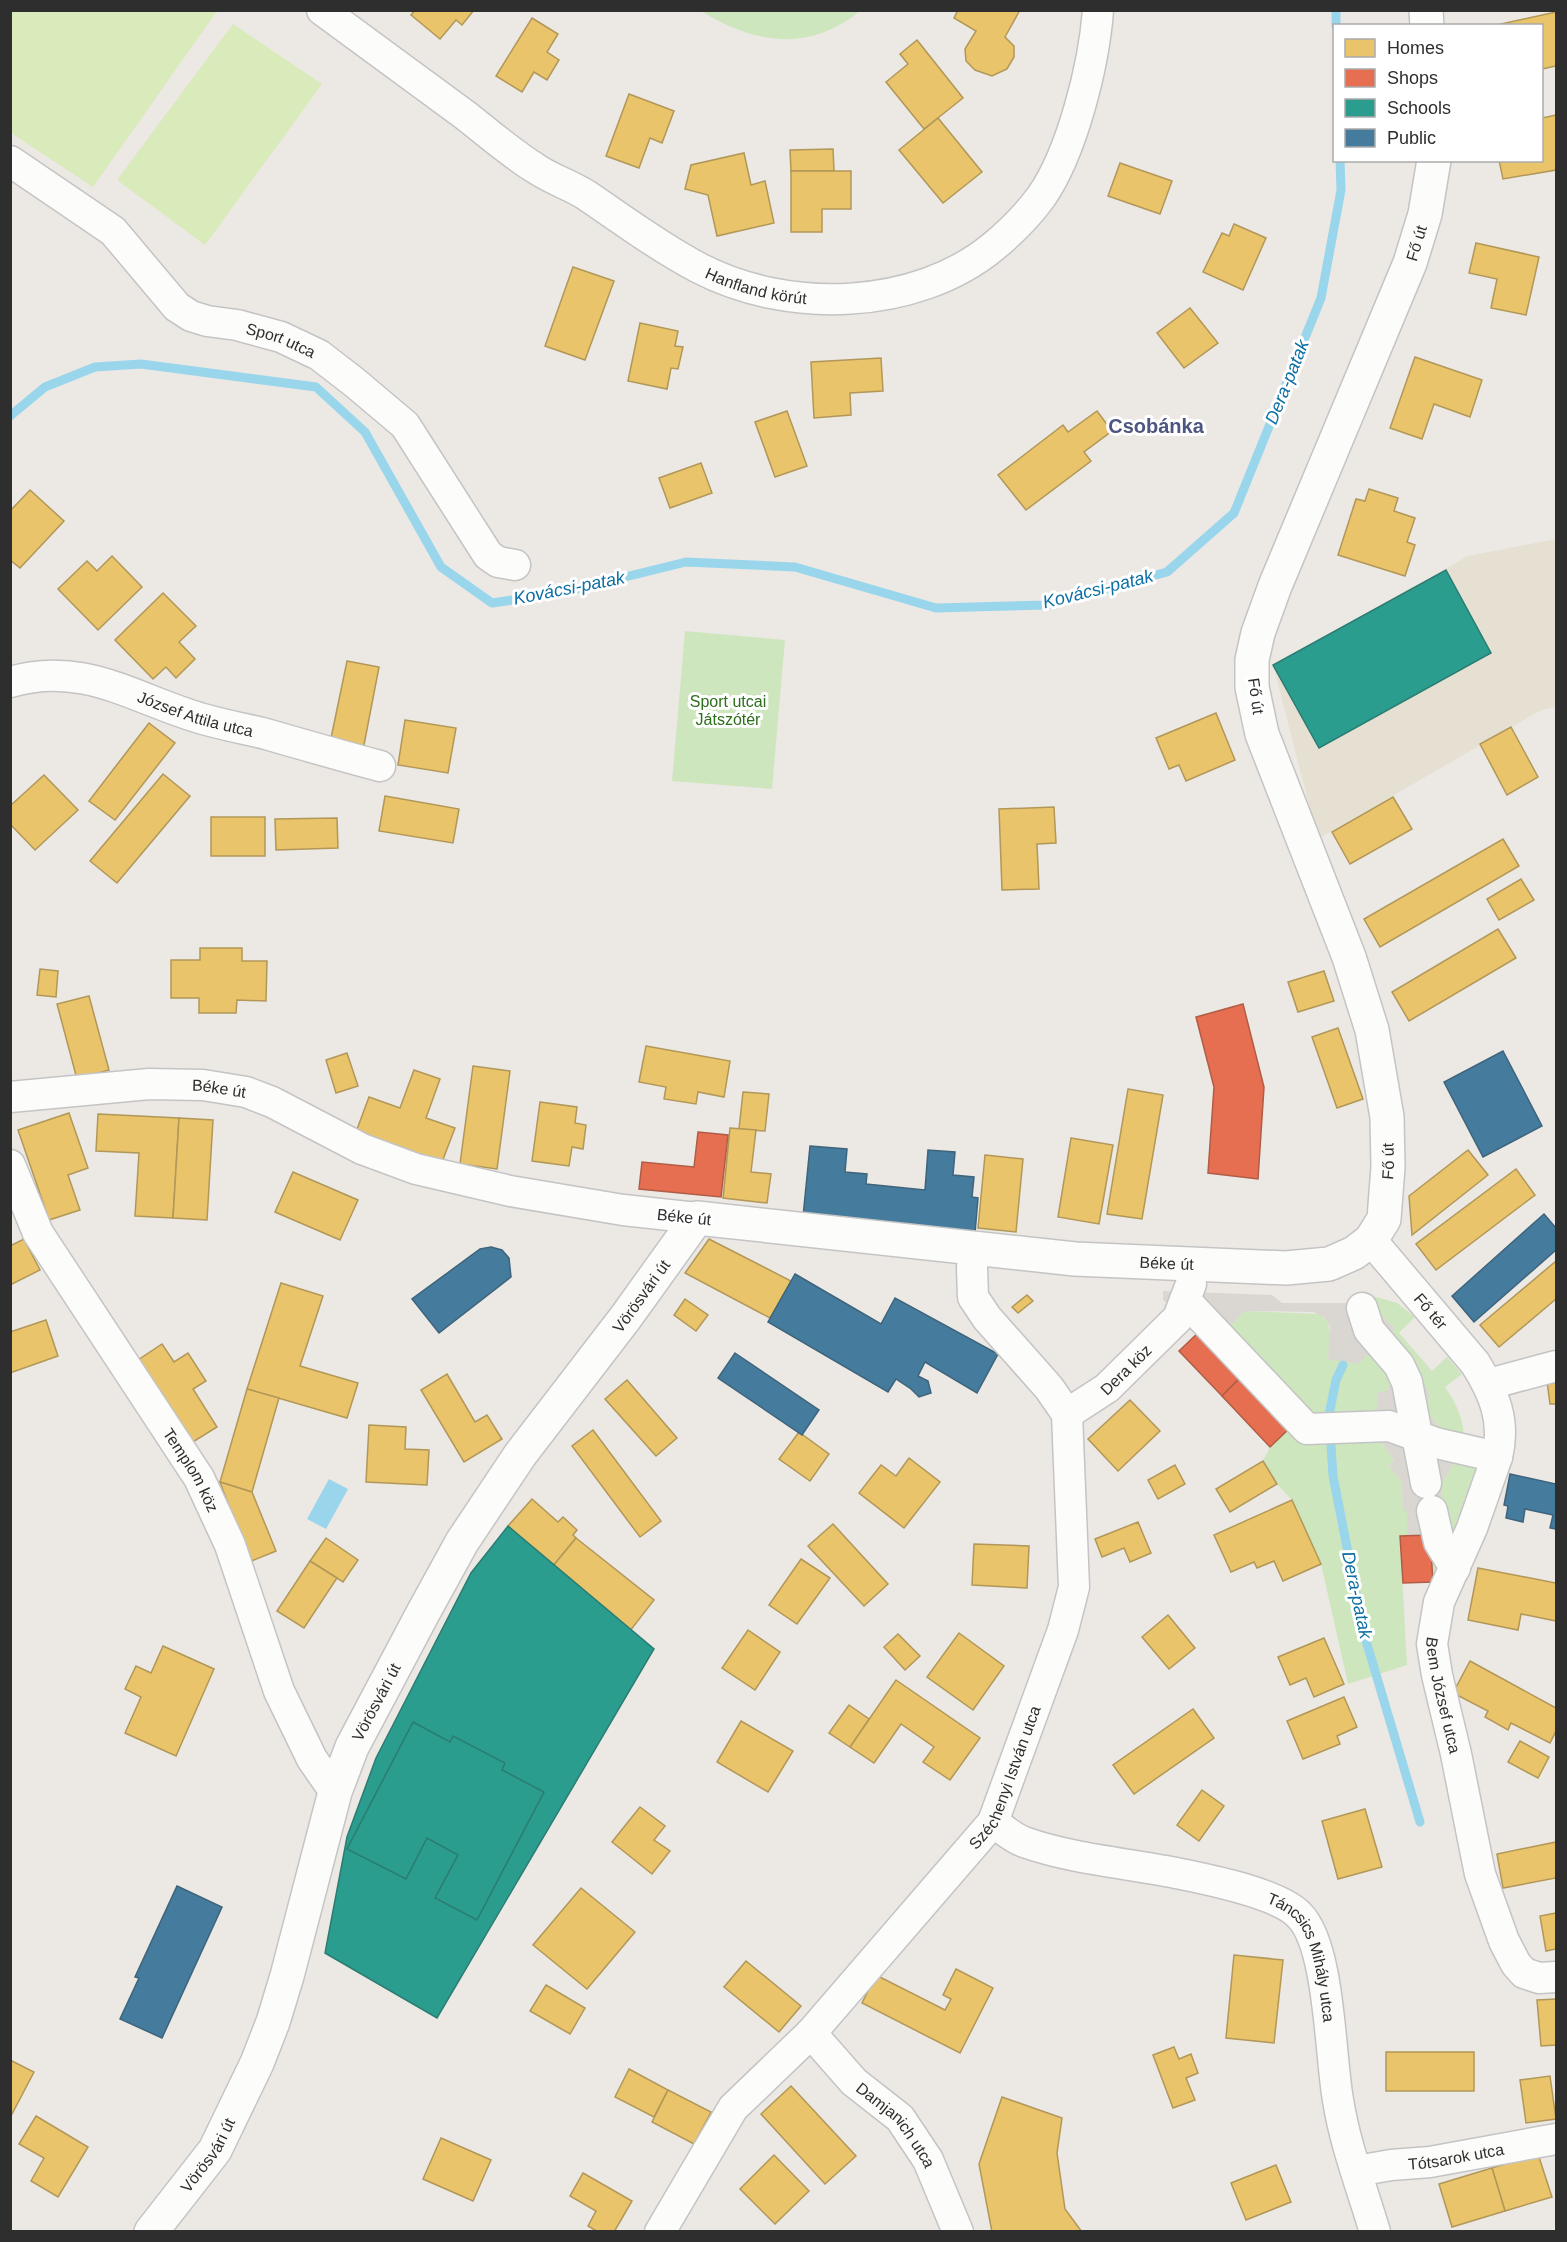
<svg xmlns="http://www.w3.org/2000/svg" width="1567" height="2242" font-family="Arial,sans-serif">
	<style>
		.education { fill: #e6e0d3 }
		.green { fill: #cee6be }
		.pitch { fill: #d9eabb }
		.plaza { fill: #dad6d2 }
		.water { fill: #99d6ec }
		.homes { fill: #e9c46a; stroke: #b19758; stroke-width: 1.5 }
		.shops { fill: #e76f51; stroke: #b05c46; stroke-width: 1.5 }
		.schools { fill: #2a9d8f; stroke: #2b7c72; stroke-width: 1.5 }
		.public { fill: #457b9d; stroke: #3e647c; stroke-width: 1.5 }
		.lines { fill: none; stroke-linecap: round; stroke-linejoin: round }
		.stream { stroke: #99d6ec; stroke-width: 9 }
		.street-casing { stroke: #c5c4c5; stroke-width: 33 }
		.secondary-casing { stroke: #c5c4c5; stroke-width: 36 }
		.street { stroke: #fcfcfb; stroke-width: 30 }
		.secondary { stroke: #fcfcfb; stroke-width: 33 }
		.labels { text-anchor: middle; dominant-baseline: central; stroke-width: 6; stroke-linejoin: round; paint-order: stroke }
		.street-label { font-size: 16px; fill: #2e2e2e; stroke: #fff }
		.park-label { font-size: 16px; fill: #2c6e1b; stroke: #fff }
		.water-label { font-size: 18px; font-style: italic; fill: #0d6fa3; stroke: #fff }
		.quarter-label { font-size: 20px; font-weight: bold; fill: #4d5680; stroke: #fff }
	</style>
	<rect width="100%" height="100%" fill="#ece8e4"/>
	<polygon class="education" points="1556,539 1556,707 1541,710 1318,839 1273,665 1468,556"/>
	<g class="green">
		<path d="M701 11H860C808 53 755 44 701 11Z"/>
		<polygon points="685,631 785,640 772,789 672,781"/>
		<path d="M1376 1297 1397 1303 1415 1317 1399 1333 1432 1371 1447 1357 1462 1374 1445 1387C1458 1405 1463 1420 1465 1441L1448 1439 1424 1407 1376 1310Z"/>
		<path d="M1245 1311 1319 1314C1335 1323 1329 1343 1328 1359L1373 1349 1395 1372 1375 1419 1317 1425 1223 1332Z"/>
		<polygon points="1293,1425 1375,1433 1394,1460 1389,1466 1402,1482 1403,1510 1407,1511 1407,1536 1400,1536 1407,1665 1348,1684 1321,1564 1292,1500 1277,1484 1263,1461 1270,1447"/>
		<polygon points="1457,1459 1484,1463 1433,1582 1430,1535 1441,1510 1441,1484"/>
	</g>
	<g class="pitch">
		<polygon points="10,11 11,10 217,11 93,187 11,133"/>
		<polygon points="233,24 322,84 205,245 117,180"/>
	</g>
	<polygon class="plaza" points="1163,1291 1272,1295 1282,1303 1361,1303 1367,1296 1376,1297 1376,1310 1395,1329 1388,1336 1416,1368 1430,1397 1424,1407 1448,1439 1457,1459 1441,1484 1441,1511 1430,1535 1407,1536 1407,1511 1403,1511 1402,1482 1389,1466 1394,1460 1375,1433 1378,1392 1387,1391 1395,1372 1373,1349 1358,1364 1328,1359 1330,1327 1324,1317 1313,1312 1245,1311 1224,1332 1202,1329 1163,1300"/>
	<polygon class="water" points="329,1479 348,1489 326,1529 307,1519"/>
	<g class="homes">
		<polygon points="415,10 474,10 462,25 456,20 440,39 411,15"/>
		<polygon points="958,10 1020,10 1005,37 1014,46 1014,57 1007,69 992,76 975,70 966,61 965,49 976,31 954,18"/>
		<polygon points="1556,12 1556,66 1542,69 1542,26 1492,26"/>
		<polygon points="532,18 558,34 547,52 559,60 547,80 534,72 522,92 496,76"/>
		<polygon points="917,40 963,98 924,129 886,82 908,64 900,54"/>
		<polygon points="629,94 674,111 662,143 650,138 639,168 606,156"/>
		<polygon points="1556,115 1556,170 1503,179 1499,160 1542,160 1542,118"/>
		<polygon points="938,118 982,172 943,203 899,150"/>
		<polygon points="833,149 834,171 791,171 790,150"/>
		<polygon points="744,153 751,185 765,181 774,223 717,236 708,195 685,189 691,165"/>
		<polygon points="1120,163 1172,181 1160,214 1108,196"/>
		<polygon points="791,171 851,171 851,209 822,209 822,232 791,232"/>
		<polygon points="1234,224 1266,238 1243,290 1203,272 1222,233 1229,236"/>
		<polygon points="1476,243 1539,257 1526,315 1491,308 1497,279 1469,273"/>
		<polygon points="573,267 614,281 585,360 545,346"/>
		<polygon points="1190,308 1218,343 1184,368 1157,333"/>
		<polygon points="640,323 678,331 675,346 683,347 678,369 671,368 667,389 628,381"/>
		<polygon points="1415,357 1482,380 1470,417 1434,404 1422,439 1390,428"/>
		<polygon points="881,358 883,391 850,393 851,415 814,418 811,362"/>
		<polygon points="787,411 807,466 775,477 755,422"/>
		<polygon points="1097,411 1112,431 1084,452 1091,461 1026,510 998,475 1063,425 1068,432"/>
		<polygon points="701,463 712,493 670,508 659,478"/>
		<polygon points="1369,489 1398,498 1394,511 1415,518 1407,542 1415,545 1405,576 1338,555 1356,499 1365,501"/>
		<polygon points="30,490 64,521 20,568 10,560 10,511"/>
		<polygon points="112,556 142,587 98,630 58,589 87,561 97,571"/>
		<polygon points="163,593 196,626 179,642 195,659 176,678 166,667 153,679 115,640"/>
		<polygon points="347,661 379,667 363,750 330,743"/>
		<polygon points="1216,713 1235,760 1186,781 1179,765 1169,769 1156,738"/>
		<polygon points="405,720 456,728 448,773 398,765"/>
		<polygon points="149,723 175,743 115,820 89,801"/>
		<polygon points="1511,727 1538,777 1507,795 1480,744"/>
		<polygon points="163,774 190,796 117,883 90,861"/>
		<polygon points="44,775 78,810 35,850 10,824 10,806"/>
		<polygon points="385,796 459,809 453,843 379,831"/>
		<polygon points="1393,797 1412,829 1350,864 1332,832"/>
		<polygon points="1054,807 1056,843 1037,844 1039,889 1002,890 999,809"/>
		<rect x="211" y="817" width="54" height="39"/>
		<polygon points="337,818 338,848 276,850 275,819"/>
		<polygon points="1503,839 1519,866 1380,947 1364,919"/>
		<polygon points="1521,879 1534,900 1499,920 1487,899"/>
		<polygon points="1498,929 1516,958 1409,1021 1392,992"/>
		<polygon points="200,948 242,948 242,961 267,961 266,1001 237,1000 236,1013 199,1013 199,998 171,998 171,960 200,960"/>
		<polygon points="40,969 58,971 56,997 37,995"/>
		<polygon points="1324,971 1334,1001 1298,1012 1288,982"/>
		<polygon points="89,996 109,1070 77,1079 57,1004"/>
		<polygon points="1338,1028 1363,1099 1337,1108 1312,1037"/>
		<polygon points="646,1046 730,1061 724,1097 698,1092 696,1104 664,1099 666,1087 639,1082"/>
		<polygon points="347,1053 358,1086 336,1093 326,1060"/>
		<polygon points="473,1066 510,1071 497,1169 460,1164"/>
		<polygon points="414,1070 440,1079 426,1118 455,1128 442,1162 356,1132 369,1097 400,1108"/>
		<polygon points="1128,1089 1163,1095 1142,1219 1107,1214"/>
		<polygon points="743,1092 769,1094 765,1131 739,1129"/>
		<polygon points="540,1102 577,1107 575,1123 586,1125 583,1149 572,1147 569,1166 532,1161"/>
		<polygon points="69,1113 88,1168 68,1175 80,1210 49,1220 18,1130"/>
		<polygon points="98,1114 179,1118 173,1218 135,1216 139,1153 96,1151"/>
		<polygon points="179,1118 213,1120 207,1220 173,1218"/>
		<polygon points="730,1128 756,1130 751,1172 771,1174 767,1203 723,1198"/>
		<polygon points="1071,1138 1113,1145 1099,1224 1058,1217"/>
		<polygon points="1468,1150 1488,1175 1412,1235 1409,1196"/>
		<polygon points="985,1155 1023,1159 1016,1232 978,1228"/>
		<polygon points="1516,1169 1535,1195 1436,1270 1416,1244"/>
		<polygon points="293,1172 358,1200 340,1240 275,1212"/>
		<polygon points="24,1239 40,1270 10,1285 10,1246"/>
		<polygon points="709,1239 791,1281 770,1318 685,1273"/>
		<polygon points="1556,1261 1556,1299 1499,1347 1480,1325"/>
		<polygon points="281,1283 323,1296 300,1366 358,1383 347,1418 247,1389"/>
		<polygon points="1027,1295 1033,1301 1018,1313 1012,1307"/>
		<polygon points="685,1299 708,1315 696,1331 674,1315"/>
		<polygon points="46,1320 58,1356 10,1373 10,1332"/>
		<polygon points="162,1344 174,1362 188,1353 206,1381 193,1389 217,1427 188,1445 135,1362"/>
		<polygon points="1556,1373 1556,1404 1550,1404 1546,1374"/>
		<polygon points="447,1374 475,1422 487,1415 502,1439 464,1462 421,1390"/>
		<polygon points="627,1380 677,1438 656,1456 605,1399"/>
		<polygon points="247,1389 279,1398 252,1492 220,1482"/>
		<polygon points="1130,1400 1160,1431 1118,1471 1088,1439"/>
		<polygon points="369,1425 406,1427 405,1449 429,1450 427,1485 366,1482"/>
		<polygon points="593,1430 661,1521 640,1537 572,1446"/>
		<polygon points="799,1432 829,1454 810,1481 779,1459"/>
		<polygon points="909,1458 940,1482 904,1528 859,1493 881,1465 896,1476"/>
		<polygon points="1263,1461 1277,1484 1230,1512 1216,1489"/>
		<polygon points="1175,1465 1185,1484 1158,1499 1148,1480"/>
		<polygon points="220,1482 252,1492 276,1551 249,1562"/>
		<polygon points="532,1499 558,1522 563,1517 577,1530 573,1535 576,1538 553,1566 508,1526"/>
		<polygon points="1292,1500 1321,1564 1283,1581 1274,1561 1257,1568 1254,1562 1231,1572 1214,1535"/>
		<polygon points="1138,1522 1151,1553 1130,1562 1124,1548 1102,1557 1095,1539"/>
		<polygon points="833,1524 888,1584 864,1606 808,1546"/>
		<polygon points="326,1538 358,1560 343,1582 310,1561"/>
		<polygon points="576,1538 654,1600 630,1631 553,1566"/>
		<polygon points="974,1544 1029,1546 1027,1588 972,1585"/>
		<polygon points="801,1559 830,1578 797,1624 769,1605"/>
		<polygon points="310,1561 337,1578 304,1628 277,1611"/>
		<polygon points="1478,1568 1556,1583 1556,1621 1521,1614 1518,1630 1468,1620"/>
		<polygon points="478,1589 532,1619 479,1714 425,1684"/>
		<polygon points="1168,1615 1195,1648 1169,1669 1142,1637"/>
		<polygon points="748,1630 780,1652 755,1690 722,1668"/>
		<polygon points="959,1633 1004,1666 973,1710 927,1677"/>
		<polygon points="898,1634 920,1656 905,1670 884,1647"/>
		<polygon points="1324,1638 1344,1684 1314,1697 1306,1678 1290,1685 1278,1657"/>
		<polygon points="163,1646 214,1669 176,1756 125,1733 141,1697 125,1689 136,1666 151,1673"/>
		<polygon points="1470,1661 1556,1708 1556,1731 1550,1743 1511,1723 1508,1730 1485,1717 1488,1711 1453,1693"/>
		<polygon points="896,1680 980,1738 950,1780 923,1762 934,1747 901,1724 874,1763 850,1747"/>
		<polygon points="572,1687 599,1701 561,1773 557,1770 548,1789 521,1775 554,1711 559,1713"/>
		<polygon points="1344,1697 1357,1727 1337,1736 1340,1744 1303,1759 1287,1721"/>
		<polygon points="849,1705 869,1719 850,1747 829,1733"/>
		<polygon points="1193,1709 1214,1738 1134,1794 1113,1765"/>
		<polygon points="741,1721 793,1751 768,1792 717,1762"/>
		<polygon points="1520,1741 1549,1757 1538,1778 1508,1762"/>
		<polygon points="1202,1790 1224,1806 1199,1841 1177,1825"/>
		<polygon points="640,1807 665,1826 654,1840 670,1851 652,1874 612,1842"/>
		<polygon points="1365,1809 1382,1867 1338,1879 1322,1821"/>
		<polygon points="1556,1842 1556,1878 1503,1888 1497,1854"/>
		<polygon points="581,1888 635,1932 587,1989 533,1945"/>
		<polygon points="1556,1913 1556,1949 1546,1951 1540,1916"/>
		<polygon points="1234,1955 1283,1960 1274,2043 1226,2038"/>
		<polygon points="746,1961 801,2006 779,2032 724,1987"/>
		<polygon points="956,1969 993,1988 960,2053 862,2003 876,1975 945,2010 951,1999 943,1995"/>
		<polygon points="546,1985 585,2008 570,2034 530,2011"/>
		<polygon points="1556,1999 1556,2045 1541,2046 1537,2000"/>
		<polygon points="1174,2047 1179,2059 1191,2054 1198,2073 1186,2078 1195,2100 1173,2108 1153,2055"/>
		<rect x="1386" y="2052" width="88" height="39"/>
		<polygon points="10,2060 34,2072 12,2114 10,2113"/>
		<polygon points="629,2069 668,2090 654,2117 615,2097"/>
		<polygon points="1550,2076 1556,2119 1526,2123 1520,2080"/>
		<polygon points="791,2086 856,2156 825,2184 761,2114"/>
		<polygon points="668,2090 711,2112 694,2144 652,2122"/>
		<polygon points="1002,2097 1062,2118 1057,2153 1065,2209 1082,2232 992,2232 979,2164"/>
		<polygon points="36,2116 88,2147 58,2197 31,2181 44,2158 19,2144"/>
		<polygon points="441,2138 491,2160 473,2201 423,2179"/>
		<polygon points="1538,2154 1552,2197 1505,2211 1492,2168"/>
		<polygon points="774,2155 809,2191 775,2224 740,2189"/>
		<polygon points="1276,2165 1291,2202 1246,2220 1231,2183"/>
		<polygon points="1492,2168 1505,2211 1452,2227 1439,2184"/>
		<polygon points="583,2173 632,2201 614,2232 598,2232 588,2226 596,2211 570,2196"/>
	</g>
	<g class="shops">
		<polygon points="1243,1004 1264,1087 1258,1179 1208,1173 1214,1087 1196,1017"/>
		<polygon points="698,1132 728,1135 721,1197 639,1189 642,1162 694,1167"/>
		<polygon points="1202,1329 1244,1374 1222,1396 1179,1351"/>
		<polygon points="1244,1374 1293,1425 1270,1447 1222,1396"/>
		<polygon points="1430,1535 1433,1582 1403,1583 1400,1536"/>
	</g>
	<g class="schools">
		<polygon points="1446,570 1491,653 1319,748 1273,665"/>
		<polygon points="508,1526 654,1649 437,2018 325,1953 347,1837 376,1758 471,1573"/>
		<polygon points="413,1722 450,1742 453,1736 505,1763 502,1770 544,1792 477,1920 435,1898 458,1855 427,1838 406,1879 347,1849"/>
	</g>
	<g class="public">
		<polygon points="1503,1051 1542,1126 1483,1157 1444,1082"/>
		<polygon points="810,1146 847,1149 845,1172 867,1174 866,1184 925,1190 928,1150 955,1152 953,1175 974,1177 972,1197 978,1198 975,1233 803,1217"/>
		<polygon points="1544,1214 1556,1228 1556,1250 1474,1322 1452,1296"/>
		<polygon points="491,1247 502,1250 509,1258 511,1277 439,1333 412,1299 480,1249"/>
		<polygon points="795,1274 881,1324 895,1298 998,1354 977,1393 925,1362 918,1376 928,1381 931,1393 919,1397 911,1389 896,1379 888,1392 768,1322"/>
		<polygon points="735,1353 819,1410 802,1435 718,1378"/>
		<polygon points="1510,1474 1556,1484 1556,1529 1550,1528 1553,1515 1525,1509 1523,1522 1506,1518 1508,1506 1504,1505"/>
		<polygon points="177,1886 222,1907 162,2038 120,2019 139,1978 135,1977"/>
	</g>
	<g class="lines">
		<g class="stream">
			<polyline points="1336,10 1336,26"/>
			<polyline points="10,416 45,387 95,367 141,364 316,387 365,432 441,567 492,603 560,593 686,562 795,567 936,608 1046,605 1167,572 1234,513 1321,298 1341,190 1340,160"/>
			<polyline points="1343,1365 1336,1380 1329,1415 1333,1476 1364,1634 1420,1822"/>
		</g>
		<g class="street-casing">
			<g id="street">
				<path id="s1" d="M322 10C370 45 418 80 465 115 488 133 511 153 535 168 551 179 570 185 586 195 623 220 659 247 699 268 787 314 916 311 994 246 1011 232 1027 216 1041 197 1072 153 1094 65 1098 10"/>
				<path id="s2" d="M10 161 113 231 177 307 191 316 207 321 237 325 281 337 319 355 354 382 405 425 488 555 498 562 515 565"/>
				<path id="s3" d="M10 682C84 660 136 700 203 719 224 725 245 729 266 734 304 745 342 756 380 766"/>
				<path id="s4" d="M10 1097 149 1084 203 1085 246 1092 272 1102 362 1149 416 1169 510 1191 623 1210 697 1218"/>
				<path id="s5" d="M10 1165 38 1233 199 1478 230 1545 279 1691 312 1759 335 1792"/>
				<path id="s6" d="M1371 1240 1475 1363C1494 1393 1506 1421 1497 1457L1472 1528 1439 1602 1432 1644 1437 1675 1456 1754 1480 1874 1504 1941 1516 1964 1524 1973 1539 1978 1556 1977"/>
				<polyline points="1185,1300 1307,1429 1389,1426 1436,1443 1497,1457"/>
				<polyline points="1362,1308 1369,1330 1399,1365 1407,1382 1426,1483"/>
				<polyline points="1489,1384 1556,1366"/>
				<path id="s7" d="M1067 1414 1107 1388 1178 1318 1191 1284"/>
				<polyline points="1432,1511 1439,1542 1455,1568"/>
				<path id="s8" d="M993 1822C1003 1829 1013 1838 1024 1842 1072 1859 1125 1863 1176 1873 1206 1879 1278 1893 1299 1915 1330 1945 1330 2056 1338 2100 1345 2145 1362 2188 1375 2232"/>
				<path id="s9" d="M811 2033 854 2082 900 2118 928 2160 958 2232"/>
				<path id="s10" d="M1357 2171 1391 2165 1430 2162 1556 2139"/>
				<path id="s11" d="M660 2232 733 2108 811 2033 993 1822 1063 1630 1074 1587 1067 1414 1049 1388 987 1318 973 1297 972 1268 974 1249"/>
			</g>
		</g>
		<g class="secondary-casing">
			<g id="secondary">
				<polyline points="1426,10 1427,26"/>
				<path id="s12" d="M151 2232 215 2150 257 2063 273 2022 287 1976 335 1792 352 1747 423 1613 462 1542 520 1455 626 1317 697 1218 1075 1259 1286 1268 1329 1264 1354 1253 1371 1240 1384 1219 1388 1167 1387 1117 1372 1030 1349 957 1262 734 1252 687V660L1258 633 1275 586 1410 263 1425 214 1434 160"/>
			</g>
		</g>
		<use href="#street" class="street"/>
		<use href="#secondary" class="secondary"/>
	</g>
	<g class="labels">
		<g class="street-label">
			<text stroke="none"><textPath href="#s12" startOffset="2902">Fő út</textPath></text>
			<text stroke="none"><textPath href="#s1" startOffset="518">Hanfland körút</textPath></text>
			<text stroke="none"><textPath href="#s2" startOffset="334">Sport utca</textPath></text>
			<text transform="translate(1256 696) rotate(82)">Fő út</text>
			<text stroke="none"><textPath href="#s3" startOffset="192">József Attila utca</textPath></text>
			<text stroke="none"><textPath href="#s4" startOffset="210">Béke út</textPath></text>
			<text stroke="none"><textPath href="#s12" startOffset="1930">Fő út</textPath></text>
			<text transform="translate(684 1217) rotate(6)">Béke út</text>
			<text stroke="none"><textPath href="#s12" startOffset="1636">Béke út</textPath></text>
			<text stroke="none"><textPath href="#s12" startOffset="1068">Vörösvári út</textPath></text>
			<text stroke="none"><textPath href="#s6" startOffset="93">Fő tér</textPath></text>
			<text stroke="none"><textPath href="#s7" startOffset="74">Dera köz</textPath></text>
			<text stroke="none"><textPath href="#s5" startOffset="356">Templom köz</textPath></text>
			<text stroke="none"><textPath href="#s6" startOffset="512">Bem József utca</textPath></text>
			<text stroke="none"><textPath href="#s12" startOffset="582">Vörösvári út</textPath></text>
			<text stroke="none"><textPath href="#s11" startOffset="576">Széchenyi István utca</textPath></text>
			<text stroke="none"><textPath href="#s8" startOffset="362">Táncsics Mihály utca</textPath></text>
			<text stroke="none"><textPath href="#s9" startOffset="126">Damjanich utca</textPath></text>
			<text stroke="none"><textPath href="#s12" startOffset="96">Vörösvári út</textPath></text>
			<text stroke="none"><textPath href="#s10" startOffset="100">Tótsarok utca</textPath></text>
		</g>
		<g class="park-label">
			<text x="728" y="701">Sport utcai<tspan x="728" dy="18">Játszótér</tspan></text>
		</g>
		<g class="water-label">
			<text transform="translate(1287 382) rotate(-68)">Dera-patak</text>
			<text transform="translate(569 588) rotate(-11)">Kovácsi-patak</text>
			<text transform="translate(1098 589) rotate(-14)">Kovácsi-patak</text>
			<text transform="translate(1357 1595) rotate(78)">Dera-patak</text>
		</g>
		<g class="quarter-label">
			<text x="1156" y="426">Csobánka</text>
		</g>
	</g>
	<rect width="1567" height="2242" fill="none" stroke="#2e2e2e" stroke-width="24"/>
	<rect x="1333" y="24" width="210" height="138" fill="#ffffff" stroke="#ababab" stroke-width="1.5"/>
	<rect x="1345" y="39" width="30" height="18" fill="#e9c46a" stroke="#ababab" stroke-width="1.5"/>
	<text x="1387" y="54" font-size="18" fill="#2e2e2e">Homes</text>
	<rect x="1345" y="69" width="30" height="18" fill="#e76f51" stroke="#ababab" stroke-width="1.5"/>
	<text x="1387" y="84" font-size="18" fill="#2e2e2e">Shops</text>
	<rect x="1345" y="99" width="30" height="18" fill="#2a9d8f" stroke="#ababab" stroke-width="1.5"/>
	<text x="1387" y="114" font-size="18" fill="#2e2e2e">Schools</text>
	<rect x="1345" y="129" width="30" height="18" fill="#457b9d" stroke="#ababab" stroke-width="1.5"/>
	<text x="1387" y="144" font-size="18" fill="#2e2e2e">Public</text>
</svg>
